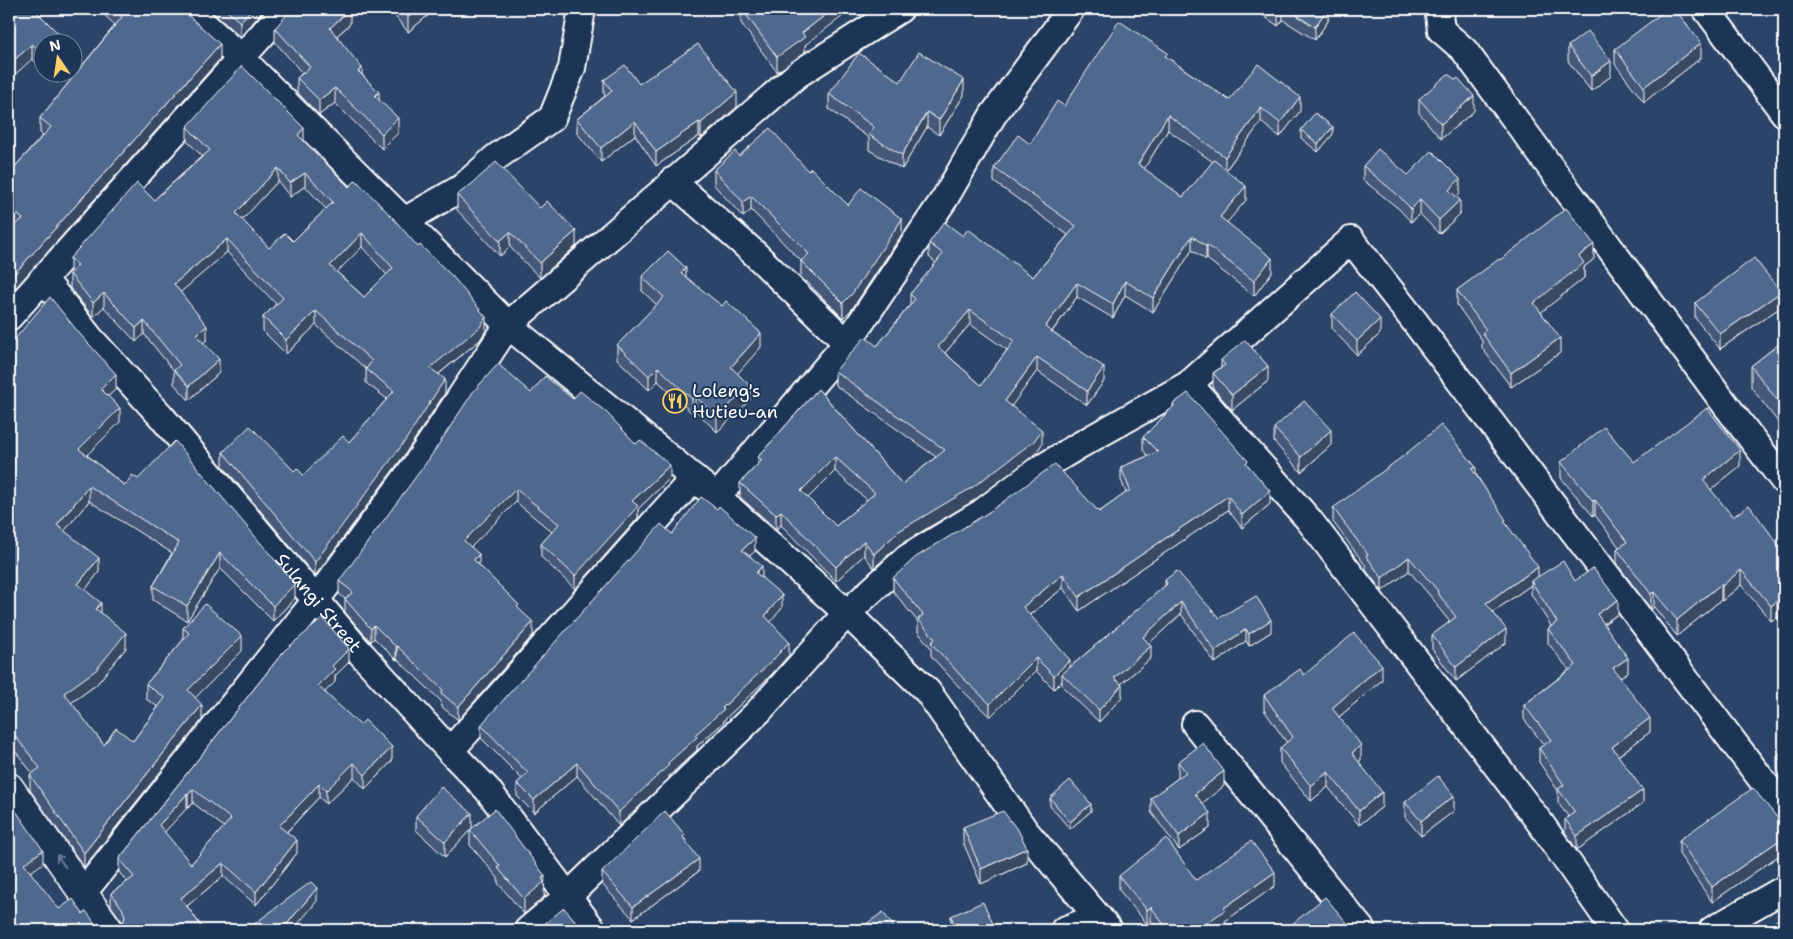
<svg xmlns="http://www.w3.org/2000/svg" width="1793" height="939" font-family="'Shantell Sans',sans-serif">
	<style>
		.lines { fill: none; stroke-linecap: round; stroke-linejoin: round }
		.minor-casing { stroke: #fff; stroke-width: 30 }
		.primary-casing { stroke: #fff; stroke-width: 31 }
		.minor { stroke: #1d3557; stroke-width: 26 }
		.primary { stroke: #1d3557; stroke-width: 28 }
		.wall { fill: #45597a; stroke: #fff; fill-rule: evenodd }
		.shaded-wall { fill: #384863; stroke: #fff }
		.building { fill: #50678e; stroke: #fff; fill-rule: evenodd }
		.oneway { stroke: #6c7c92 }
		.labels { text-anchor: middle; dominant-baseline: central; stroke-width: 4; stroke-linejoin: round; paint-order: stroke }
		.poi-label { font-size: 18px; fill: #fff; stroke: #1d3557; text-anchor: start }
		.street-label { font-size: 18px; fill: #fff; stroke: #1d3557 }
	</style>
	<rect width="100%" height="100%" fill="#2c4468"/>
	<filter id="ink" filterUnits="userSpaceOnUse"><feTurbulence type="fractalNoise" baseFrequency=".02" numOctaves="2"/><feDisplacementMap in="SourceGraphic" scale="10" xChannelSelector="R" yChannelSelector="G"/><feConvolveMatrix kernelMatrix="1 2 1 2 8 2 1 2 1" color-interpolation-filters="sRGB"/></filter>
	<g filter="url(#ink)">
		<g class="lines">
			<g class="minor-casing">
				<g id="minor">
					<polyline points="187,9 241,58 508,325 717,497 847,613 928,692 1026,832 1109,930"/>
					<polyline points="1442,9 1439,15 1441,30 1464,50 1725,404 1784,481"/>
					<polyline points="1706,9 1784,113"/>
					<polyline points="672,181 752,251 847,343"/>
					<polyline points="404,221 463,187 495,158 552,118 572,68 582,9"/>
					<path id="s1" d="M43 278 90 338 161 416 357 649 450 751 487 789 593 930"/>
					<polyline points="9,317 285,9"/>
					<polyline points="1189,384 1309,520 1541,824 1615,930"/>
					<polyline points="717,497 847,343 945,198 993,115 1071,9"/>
					<polyline points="1195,724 1362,930"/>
					<polyline points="450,751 694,478"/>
					<polyline points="83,893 316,600 417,463 508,325 798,74 900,9"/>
					<polyline points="528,930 567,897 759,711 847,613 907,558 981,513 1035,472 1078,446 1189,384 1351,240 1412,318 1784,809"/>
					<polyline points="1064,930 1098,917"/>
					<polyline points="1712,930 1784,889"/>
				</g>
			</g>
			<g class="primary-casing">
				<polyline id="primary" points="9,787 109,930"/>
			</g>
			<use href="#minor" class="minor"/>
			<use href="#primary" class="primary"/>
		</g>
		<g class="wall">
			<polygon points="9,9 66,42 42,42 42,67 32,59"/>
			<polygon points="98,9 181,9 220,59 9,295 9,229 13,226 9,222 9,169 11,171 43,135 40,133 40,118 115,25"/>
			<polygon points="209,9 265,9 240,37"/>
			<polygon points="389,9 431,9 431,13 408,32"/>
			<polygon points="741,9 805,45 805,52 777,72 741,23"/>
			<polygon points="1254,9 1328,9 1328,21 1315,40 1283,20 1278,26"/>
			<polygon points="350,24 337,36 379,100 398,133 382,149 335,103 319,115 297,92 297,78 302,73 275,42 275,28"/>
			<polygon points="1568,46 1611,76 1591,91 1568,61"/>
			<polygon points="1615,49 1701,58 1644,102 1615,64"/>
			<path d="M1168 58 1229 100 1300 111 1280 137 1261 122 1226 170 1246 200 1227 222 1272 272 1254 296 1207 259 1206 260 1192 250 1153 312 1125 295 1113 318 1077 297 1052 332 1104 381 1087 405 1037 371 1011 406 1042 444 1034 455 973 501 899 545 874 568 864 555 836 581 781 525 776 529 740 497V483L758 464V457L818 389 902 484 936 457 835 385V371L877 346 910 305V294L936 263 929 257V243L963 236 1033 277 1068 235 994 182V168L1030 144 1064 106ZM1168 130 1213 162 1183 197 1144 169ZM970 324 1007 350 981 385 945 353ZM835 471 867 500 836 526 808 498Z"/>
			<polygon points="604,80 639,84 737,107 701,138 699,136 656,166 635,135 601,162 577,133 577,119 605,96 604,94"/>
			<polygon points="900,82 964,95 939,135 927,127 902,169 869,150 869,138 829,109 829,94"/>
			<polygon points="1419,99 1474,111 1441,139 1419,113"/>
			<path d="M187 127 304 141 486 330 480 340 439 374 445 393 405 454 315 576 223 466V452L294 471 303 475 349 442 387 399 366 383V369L316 325 286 354 263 331V317L276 304 227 252 180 292 207 340 203 342 219 373 189 400 174 384V371L144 334 136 342 104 307 93 317 70 288V274L71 273 70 272V258L154 200 202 156 187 141ZM278 181 290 197 305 186 326 209 293 241 269 248 242 220ZM362 247 387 275 364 297 337 272Z"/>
			<polygon points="1301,130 1333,134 1318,152 1301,138"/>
			<polygon points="739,156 808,171 848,205 902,234 852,309 843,318 801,276 801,261 751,210 743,217 714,185 714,170"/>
			<polygon points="1363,166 1408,175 1460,193 1456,196 1460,214 1439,234 1420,214 1411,222 1399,209 1363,180"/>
			<polygon points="457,195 540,208 576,246 540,278 510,247 500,256 457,210"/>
			<polygon points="1594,259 1584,267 1584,278 1541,312 1560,353 1511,387 1482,348 1482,340 1457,305 1457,290 1500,260"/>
			<polygon points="642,277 686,277 761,347 737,373 750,400 717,432 695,410 692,413 658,381 649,390 617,359 617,345 657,305 642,291"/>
			<polygon points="1695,303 1781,307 1720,349 1695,318"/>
			<polygon points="1332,314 1380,334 1357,355 1332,329"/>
			<polygon points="1784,340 1784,430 1751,387 1751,366"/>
			<polygon points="9,346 116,389 108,396 120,422 87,455 125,486 295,598 273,621 220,568 187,621 153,600 153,586 172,553 89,501 64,531 99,572 85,590 126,648 96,685 71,703 104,745 133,741 158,707 146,699 146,684 183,640 183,628 242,651 195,698 202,720 84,867 30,790 30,775 33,774 9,743"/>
			<polygon points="1221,360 1268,381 1232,410 1213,388 1213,373 1221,367"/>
			<polygon points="531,393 573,399 636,444 670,478 638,509 638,518 575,589 541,557 541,544 552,532 516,502 471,547 479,565 519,610 533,635 458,720 441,706 441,701 397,659 396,660 374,638 371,642 345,612 345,599 339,594 339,581"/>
			<polygon points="1173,404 1248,465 1270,504 1242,528 1228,510 1079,611 1063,588 1030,615 1070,667 1165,586 1165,580 1219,618 1271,632 1249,646 1246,641 1215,663 1181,614 1148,644 1151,658 1121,684 1122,697 1099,722 1062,686 1062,681 1054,689 1036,671 990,717 962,690 931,656 931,648 918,632 918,622 893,591 893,578 989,512 1099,512 1126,493 1121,480 1121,467 1148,456 1143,450 1143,437 1173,408"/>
			<polygon points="1274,428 1331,445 1301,472 1274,442"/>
			<polygon points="1561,462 1634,462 1740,466 1710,490 1733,517 1784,552 1784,627 1777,617 1771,621 1741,585 1722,601 1721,600 1677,636 1654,607 1651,609 1617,564 1617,549 1619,547 1595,515 1593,516 1561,478"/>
			<polygon points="1476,474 1538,577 1575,581 1618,614 1604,624 1628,672 1620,677 1650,732 1618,756 1643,803 1577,850 1565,832 1565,819 1568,816 1558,803 1558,791 1539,762 1539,748 1544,745 1524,719 1524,705 1569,670 1548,643 1548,629 1551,626 1531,594 1531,585 1493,612 1506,643 1456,681 1432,649 1432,635 1450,622 1437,606 1437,604 1409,571 1382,591 1366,570 1366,566 1333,522 1333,508"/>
			<polygon points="672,534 755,551 749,556 762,578 782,608 770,622 789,655 772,674 724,720 724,722 697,746 697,750 669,776 669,778 619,826 577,776 534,813 517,796 517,783 522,779 481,738 481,725"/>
			<path d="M284 651 349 662 335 676V682L325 692 392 761 365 789 354 777 326 804 319 797 287 832 297 853 256 905 223 876 187 906 204 930H116L118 929 123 924 122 921 111 906V893L127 882 119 872V859ZM193 803 224 827 191 864 164 832 187 808H188Z"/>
			<polygon points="1304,675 1382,680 1339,717 1361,760 1359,762 1382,807 1359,825 1328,787 1311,801 1280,763 1280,748 1287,743 1264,710 1264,695"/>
			<polygon points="1784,750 1784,784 1783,782 1783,777 1777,770 1777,756"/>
			<polygon points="1178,762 1224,786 1202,803 1210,828 1179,850 1151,812 1151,798 1178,778"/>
			<polygon points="1050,798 1091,811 1070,829 1050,806"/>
			<polygon points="1405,802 1454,811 1421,836 1405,817"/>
			<polygon points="416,816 472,828 545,891 544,897 524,914 498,883 498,878 470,845 470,830 445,857 416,830"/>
			<polygon points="1784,826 1784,852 1712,902 1679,854 1679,840"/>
			<polygon points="963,827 1027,863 981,884 963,842"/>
			<polygon points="685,839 699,871 633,919 602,884 602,872"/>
			<polygon points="1119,876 1196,880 1275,886 1225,921 1225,924 1217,930 1158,930 1151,921 1147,924 1119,890"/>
			<polygon points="951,916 994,930 953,930 951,924"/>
		</g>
		<g class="shaded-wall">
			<polygon points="252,9 265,9 240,37 240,22"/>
			<polygon points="350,9 350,24 330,42 330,28"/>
			<polygon points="418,9 431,9 431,13 408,32 408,17"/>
			<polygon points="833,9 852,9 805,45 805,52 777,72 777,57 802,33"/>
			<polygon points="1281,9 1283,9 1283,20 1278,26 1278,13"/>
			<polygon points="1327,9 1328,9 1328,21 1315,40 1315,27"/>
			<polygon points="1701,43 1701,58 1644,102 1644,87"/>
			<polygon points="32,44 32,59 9,80 9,65"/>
			<polygon points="220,44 220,59 9,295 9,280"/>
			<polygon points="1611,61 1611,76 1591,91 1591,76"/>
			<polygon points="362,68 362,82 358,71"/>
			<polygon points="964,80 964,95 939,135 939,120"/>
			<polygon points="335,88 335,103 319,115 319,100"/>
			<polygon points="379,92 379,107 375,96"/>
			<polygon points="737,92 737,107 701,138 701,123"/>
			<polygon points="1474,96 1474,111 1441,139 1441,124"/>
			<polygon points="1300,97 1300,111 1280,137 1280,123"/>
			<polygon points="1261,108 1261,122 1225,171 1225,157"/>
			<polygon points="927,112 927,127 902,169 902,155"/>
			<polygon points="1168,115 1168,130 1138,179 1138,164"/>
			<polygon points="398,118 398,133 382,149 382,134"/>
			<polygon points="635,121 635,135 601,162 601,148"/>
			<polygon points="699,122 699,136 656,166 656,152"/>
			<polygon points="1333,127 1333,134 1318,152 1318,144"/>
			<polygon points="304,128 304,142 298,135"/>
			<polygon points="278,168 278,181 236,227 236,213"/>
			<polygon points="305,173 305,186 290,197 290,183"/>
			<polygon points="1460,179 1460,193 1449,203 1449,190"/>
			<polygon points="1246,186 1246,200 1220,231 1220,217"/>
			<polygon points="751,196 751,210 743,217 743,202"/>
			<polygon points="1420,200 1420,214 1411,222 1411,209"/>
			<polygon points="1460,200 1460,214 1439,234 1439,220"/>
			<polygon points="902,219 902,234 852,309 843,318 843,303"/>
			<polygon points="576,231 576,246 540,278 540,263"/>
			<polygon points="510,232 510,247 500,256 500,241"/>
			<polygon points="362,233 362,247 330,279 330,266"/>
			<polygon points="1192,236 1192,250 1153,312 1153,298"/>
			<polygon points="227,239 227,252 174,298 174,284"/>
			<polygon points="1594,244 1594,259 1584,267 1584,278 1534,318 1534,303 1579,256"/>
			<polygon points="1207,245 1207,259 1206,260 1206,246"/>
			<polygon points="1272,258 1272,272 1254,296 1254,281"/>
			<polygon points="686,268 686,282 681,273"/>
			<polygon points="1125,281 1125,295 1113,318 1113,304"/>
			<polygon points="1077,283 1077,297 1045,341 1045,327"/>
			<polygon points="1781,292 1781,307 1720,349 1720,334"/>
			<polygon points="104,293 104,307 93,317 93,303"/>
			<polygon points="970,310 970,324 938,361 938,347"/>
			<polygon points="316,311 316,325 286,354 286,340"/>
			<polygon points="486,317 486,330 480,340 430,381 430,368"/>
			<polygon points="1380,319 1380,334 1357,355 1357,341"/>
			<polygon points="144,321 144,334 136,342 136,328"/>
			<polygon points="207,326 207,340 196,348 196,335"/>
			<polygon points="761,333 761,347 731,381 731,367"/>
			<polygon points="1560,338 1560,353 1511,387 1511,373"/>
			<polygon points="1037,357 1037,371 1005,415 1005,401"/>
			<polygon points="219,359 219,373 189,400 189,386"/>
			<polygon points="1268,366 1268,381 1232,410 1232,395"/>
			<polygon points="658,367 658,381 649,390 649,376"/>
			<polygon points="1104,367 1104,381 1087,405 1087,391"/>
			<polygon points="116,374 116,389 101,403 101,389"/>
			<polygon points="445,379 445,393 405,454 315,576 315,562"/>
			<polygon points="750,386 750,400 717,432 717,417"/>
			<polygon points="695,396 695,410 692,413 692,399"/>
			<polygon points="120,408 120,422 79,463 79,449"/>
			<polygon points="1042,430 1042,444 1034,455 973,501 899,545 874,568 874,554 899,531"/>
			<polygon points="1331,430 1331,445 1301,472 1301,457"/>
			<polygon points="1740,450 1740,466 1703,496 1703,480"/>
			<polygon points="835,457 835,471 801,505 801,491"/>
			<polygon points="670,465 670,478 638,509 638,518 575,589 575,576 632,501"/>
			<polygon points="1476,467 1476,480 1472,469"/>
			<polygon points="89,486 89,501 57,540 57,525"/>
			<polygon points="516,489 516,502 464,554 464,541"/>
			<polygon points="1270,491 1270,504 1242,528 1242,515"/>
			<polygon points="1228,496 1228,510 1079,611 1079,597"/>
			<polygon points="1595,500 1595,515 1593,516 1593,501"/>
			<polygon points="781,511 781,525 776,529 776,515"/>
			<polygon points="755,538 755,551 742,563 742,550"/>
			<polygon points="864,541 864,555 836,581 836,567"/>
			<polygon points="220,553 220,568 187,621 187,606"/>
			<polygon points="479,554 479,567 474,560"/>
			<polygon points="1409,557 1409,571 1382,591 1382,578"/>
			<polygon points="99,558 99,572 78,599 78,584"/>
			<polygon points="762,566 762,579 756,573"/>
			<polygon points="1538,567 1538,580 1531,581 1531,585 1486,617 1486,603"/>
			<polygon points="1741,570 1741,585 1722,601 1722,586"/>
			<polygon points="1063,574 1063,588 1023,620 1023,607"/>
			<polygon points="295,584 295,598 273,621 273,606"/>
			<polygon points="1721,584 1721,600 1677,636 1677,620"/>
			<polygon points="1654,592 1654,607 1651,609 1651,594"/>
			<polygon points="782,595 782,608 765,629 765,616"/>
			<polygon points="1618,600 1618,614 1597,628 1597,614"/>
			<polygon points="1777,601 1777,617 1771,621 1771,606"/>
			<polygon points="1181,602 1181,614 1143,649 1143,637"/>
			<polygon points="101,603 101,618 96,609"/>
			<polygon points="1271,620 1271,632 1249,646 1249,634"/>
			<polygon points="533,622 533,635 458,720 458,707"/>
			<polygon points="374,625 374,638 371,642 371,629"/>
			<polygon points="1246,629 1246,641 1215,663 1215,651"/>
			<polygon points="1506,629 1506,643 1456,681 1456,667"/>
			<polygon points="126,633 126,648 96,685 64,708 64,693"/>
			<polygon points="242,636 242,651 188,705 188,690"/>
			<polygon points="789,642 789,655 772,674 724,720 724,722 697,746 697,750 669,776 669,778 619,826 619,812 695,735"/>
			<polygon points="397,646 397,659 396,660 396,647"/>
			<polygon points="1151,646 1151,658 1114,690 1114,678"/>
			<polygon points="349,649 349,662 335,676 335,682 318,699 318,686 332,666"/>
			<polygon points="1036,658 1036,671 990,717 990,704"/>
			<polygon points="1628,658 1628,672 1613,682 1613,668"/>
			<polygon points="1070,660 1070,673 1062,674 1062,681 1054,689 1054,676"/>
			<polygon points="1382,665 1382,680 1332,723 1332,708"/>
			<polygon points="1122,685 1122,697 1099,722 1099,710"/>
			<polygon points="202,705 202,720 84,867 84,853"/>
			<polygon points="1650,718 1650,732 1612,760 1612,747"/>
			<polygon points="1361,745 1361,760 1352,768 1352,753"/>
			<polygon points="392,747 392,761 365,789 365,775"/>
			<polygon points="354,763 354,777 326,804 326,791"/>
			<polygon points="577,763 577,776 534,813 534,800"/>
			<polygon points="1224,771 1224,786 1195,809 1195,794"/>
			<polygon points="1328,772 1328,787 1311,801 1311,786"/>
			<polygon points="319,784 319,797 279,840 279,826"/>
			<polygon points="193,789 193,803 188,808 188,795"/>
			<polygon points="1643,790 1643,803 1577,850 1577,836"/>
			<polygon points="1382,792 1382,807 1359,825 1359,811"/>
			<polygon points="187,794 187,808 159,838 159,825"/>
			<polygon points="1454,796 1454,811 1421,836 1421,821"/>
			<polygon points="1091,804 1091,811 1070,829 1070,822"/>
			<polygon points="472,813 472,828 445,857 445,842"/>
			<polygon points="1210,813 1210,828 1179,850 1179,836"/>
			<polygon points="1784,837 1784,852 1712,902 1712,887"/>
			<polygon points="297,840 297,853 256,905 256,892"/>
			<polygon points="1027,848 1027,863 981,884 981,869"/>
			<polygon points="43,850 43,863 24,877 24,864"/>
			<polygon points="699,859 699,871 633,919 633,907"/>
			<polygon points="223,863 223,876 181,911 181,898"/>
			<polygon points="1275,872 1275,886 1225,921 1225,924 1217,930 1197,930 1224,908"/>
			<polygon points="545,876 544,897 524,914 524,899"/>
			<polygon points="317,888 317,901 293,930 282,930"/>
			<polygon points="1151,907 1151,921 1147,924 1147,910"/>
			<polygon points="141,925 141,930 133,930"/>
			<polygon points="579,925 579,930 573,930"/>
			<polygon points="994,926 994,930 983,930"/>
		</g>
		<g class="building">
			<polygon points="9,9 34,9 66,41 64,42 42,42 42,53 32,44 9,65"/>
			<polygon points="114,9 181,9 220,44 9,280 9,229 23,219 9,207 9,169 11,171 51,127 40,118 122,17"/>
			<polygon points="225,9 252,9 240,22"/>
			<polygon points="292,9 350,9 330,28 362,68 358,71 379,92 375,96 398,118 382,134 335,88 319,100 297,78 310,67 275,28"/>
			<polygon points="401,9 418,9 408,17"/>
			<polygon points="742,9 833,9 802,33 805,37 777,57"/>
			<polygon points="1273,9 1281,9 1278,13"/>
			<polygon points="1287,9 1327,9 1315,27"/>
			<polygon points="1667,9 1675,9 1701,43 1644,87 1615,49"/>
			<path d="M1119 21 1168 53 1165 56 1229 100 1258 64 1300 97 1280 123 1261 108 1225 157 1168 115 1138 164 1183 197 1214 160 1246 186 1220 217 1272 258 1254 281 1207 245 1206 246 1192 236 1153 298 1125 281 1113 304 1077 283 1045 327 1104 367 1087 391 1037 357 1005 401 1042 430 1034 441 973 487 899 531 874 554 864 541 836 567 781 511 776 515 740 483 762 460 758 457 818 389 902 484 945 450 835 371 865 337 877 346 915 299 910 294 943 254 929 243 944 222 963 236 968 229 1033 277 1076 226 994 168 1018 135 1030 144 1057 101 1064 106ZM970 310 1014 341 981 385 938 347ZM835 457 875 493 836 526 801 491Z"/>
			<polygon points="1588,31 1611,61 1591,76 1568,46"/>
			<polygon points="698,44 737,92 701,123 699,122 656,152 635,121 601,148 577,119 612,91 604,80 625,65 639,84"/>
			<polygon points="919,52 964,80 939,120 927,112 902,155 869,135 874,127 829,94 859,53 900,82"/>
			<path d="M242 66 304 128 298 135 349 187 356 180 393 218 418 247 420 245 453 277 486 317 480 327 430 368 445 379 405 441 315 562 223 452 250 426 294 471 297 468 303 475 343 436 349 442 394 391 366 369 372 361 316 311 286 340 263 317 283 298 227 239 174 284 207 326 196 335 219 359 189 386 174 370 180 365 144 321 136 328 104 293 93 303 70 274 78 265 70 258 137 183 154 200 210 150 187 127ZM278 168 290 183 305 173 333 202 293 241 285 233 269 248 236 213ZM362 233 393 268 364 297 330 266Z"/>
			<polygon points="1448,74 1456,80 1458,78 1474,96 1441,124 1419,99"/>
			<polygon points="1315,113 1333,127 1318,144 1301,130"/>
			<polygon points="770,128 808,171 811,168 848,205 861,188 902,219 852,294 843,303 801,261 809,254 751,196 743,202 714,170 735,151 739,156"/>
			<polygon points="1378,149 1408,175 1432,151 1460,179 1449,190 1460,200 1439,220 1420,200 1411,209 1399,196 1363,166"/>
			<polygon points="496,162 540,208 547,201 576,231 540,263 510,232 500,241 457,195 473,183"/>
			<polygon points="1566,208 1594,244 1579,256 1584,263 1534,303 1560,338 1511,373 1482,333 1486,330 1457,290 1499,259 1500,260"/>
			<polygon points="668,251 686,268 681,273 722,306 726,301 761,333 731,367 750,386 717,417 695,396 692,399 658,367 649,376 617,345 664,297 642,277"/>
			<polygon points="1754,258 1781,292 1720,334 1695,303"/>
			<polygon points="1355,292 1380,319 1357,341 1332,314"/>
			<polygon points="50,297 79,333 116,374 101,389 120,408 79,449 125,486 132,475 138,479 175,441 295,584 273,606 220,553 187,606 153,586 179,543 89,486 57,525 99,558 78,584 101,603 96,609 126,633 96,670 64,693 104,745 116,728 133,741 165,698 146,684 189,633 183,628 205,604 242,636 188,690 202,705 84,853 30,775 40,768 9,728 9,346"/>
			<polygon points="1245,340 1268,366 1232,395 1213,373 1225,365 1221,360"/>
			<polygon points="1784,340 1784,409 1751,366"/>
			<polygon points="498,364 531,393 545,376 573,399 580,391 606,412 636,444 640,440 670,465 632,501 638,506 575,576 541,544 559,524 516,489 464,541 479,554 474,560 519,605 517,607 533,622 458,707 441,693 443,690 397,646 396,647 374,625 371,629 345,599 353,592 339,581 429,459 473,392"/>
			<polygon points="1188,393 1248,461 1246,463 1270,491 1242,515 1228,496 1079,597 1063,574 1023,607 1070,660 1054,676 1036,658 990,704 962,677 931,643 935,639 918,619 923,615 893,578 916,557 989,512 1055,464 1099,512 1130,490 1121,467 1158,452 1143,437 1174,406 1173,404"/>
			<polygon points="1304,401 1331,430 1301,457 1274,428"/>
			<polygon points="1707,408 1740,450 1703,480 1733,517 1749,505 1784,552 1784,612 1777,601 1771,606 1741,570 1722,586 1721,584 1677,620 1654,592 1651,594 1617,549 1627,542 1595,500 1593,501 1561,462 1604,427 1634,462"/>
			<polygon points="1441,425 1476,467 1472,469 1506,520 1504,521 1538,567 1486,603 1506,629 1456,667 1432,635 1456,617 1437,592 1438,591 1409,557 1382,578 1366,556 1368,555 1333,508 1402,457"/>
			<polygon points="701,497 717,509 719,506 755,538 742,550 762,566 756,573 782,595 765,616 789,642 772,661 722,708 724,709 695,735 697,737 668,763 669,765 619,812 577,763 534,800 517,783 528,773 481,725 661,524 672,534"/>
			<polygon points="1563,561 1575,581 1593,568 1618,600 1597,614 1628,658 1613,668 1650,718 1612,747 1643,790 1577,836 1565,819 1575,812 1558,789 1564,785 1539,748 1551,740 1524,705 1576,665 1548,629 1557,622 1531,581"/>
			<polygon points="1177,571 1219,618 1256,596 1271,620 1249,634 1246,629 1215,651 1181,602 1143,637 1151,646 1114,678 1122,685 1099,710 1062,674 1167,584 1165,580"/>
			<path d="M323 618 349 649 332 666 335 669 318 686 360 725 365 720 392 747 365 775 354 763 326 791 319 784 279 826 297 840 256 892 223 863 181 898 204 930H144L141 925 133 930H116L118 929 123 924 125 916 122 908 111 893 134 877 119 859 284 651ZM193 789 231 819 191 864 159 825 187 794 188 795Z"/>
			<polygon points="1354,633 1382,665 1332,708 1361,745 1352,753 1382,792 1359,811 1328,772 1311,786 1280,748 1293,737 1264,695 1300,669 1304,675"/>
			<polygon points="1203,743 1224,771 1195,794 1210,813 1179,836 1151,798 1186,772 1178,762"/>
			<polygon points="1784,750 1784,764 1777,756"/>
			<polygon points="1438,776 1454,796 1421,821 1405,802"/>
			<polygon points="1070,780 1091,804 1070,822 1050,798"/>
			<polygon points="441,787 472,813 445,842 416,816"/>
			<polygon points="1753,788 1784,826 1784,837 1712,887 1679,840"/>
			<polygon points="9,801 43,850 24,864 59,909 73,899 83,914 86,911 97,926 102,930 10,930 9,928"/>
			<polygon points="495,809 545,876 542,878 544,882 524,899 498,868 500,866 470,830"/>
			<polygon points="665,811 685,835 683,837 699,859 633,907 602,872"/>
			<polygon points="1003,811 1019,832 1027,848 981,869 963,827"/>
			<polygon points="1166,838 1196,880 1251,841 1275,872 1224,908 1225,910 1197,930 1168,930 1151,907 1147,910 1119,876"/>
			<polygon points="311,882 317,888 282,930 246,930"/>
			<polygon points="1325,897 1353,930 1285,930"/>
			<polygon points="983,902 994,926 983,930 957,930 951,916"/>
			<polygon points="564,908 579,925 573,930 537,930"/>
			<polygon points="883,912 896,930 858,930"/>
			<polygon points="1784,915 1784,930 1760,930 1773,923"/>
		</g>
		<defs><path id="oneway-shaft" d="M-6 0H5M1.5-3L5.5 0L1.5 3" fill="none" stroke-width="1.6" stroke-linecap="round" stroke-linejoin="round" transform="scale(1.25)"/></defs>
		<use class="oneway" href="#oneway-shaft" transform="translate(61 861) rotate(-125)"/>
	</g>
	<defs>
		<g id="restaurant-ring" transform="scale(1.25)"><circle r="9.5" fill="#1d3557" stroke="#ffd166" stroke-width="1.5"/><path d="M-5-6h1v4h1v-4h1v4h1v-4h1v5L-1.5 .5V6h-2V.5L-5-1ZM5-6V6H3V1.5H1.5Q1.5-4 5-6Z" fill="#ffd166"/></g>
	</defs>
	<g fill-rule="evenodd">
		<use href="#restaurant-ring" x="675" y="401"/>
	</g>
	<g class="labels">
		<g class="poi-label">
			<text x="692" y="391">Loleng's<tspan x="692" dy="21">Hutieu-an</tspan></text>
		</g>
		<g class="street-label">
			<text stroke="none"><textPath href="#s1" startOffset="426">Sulangi Street</textPath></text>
		</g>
	</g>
	<rect width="1793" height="939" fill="none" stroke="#1d3557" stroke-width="30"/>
	<rect x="15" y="15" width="1763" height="909" fill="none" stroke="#fff" stroke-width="2" filter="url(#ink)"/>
	<g transform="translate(58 58) rotate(347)"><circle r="24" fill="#1d3557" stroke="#77869a"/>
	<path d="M0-4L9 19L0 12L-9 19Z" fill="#ffd166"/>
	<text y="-8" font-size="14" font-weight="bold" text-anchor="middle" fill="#ffffff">N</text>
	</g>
</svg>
